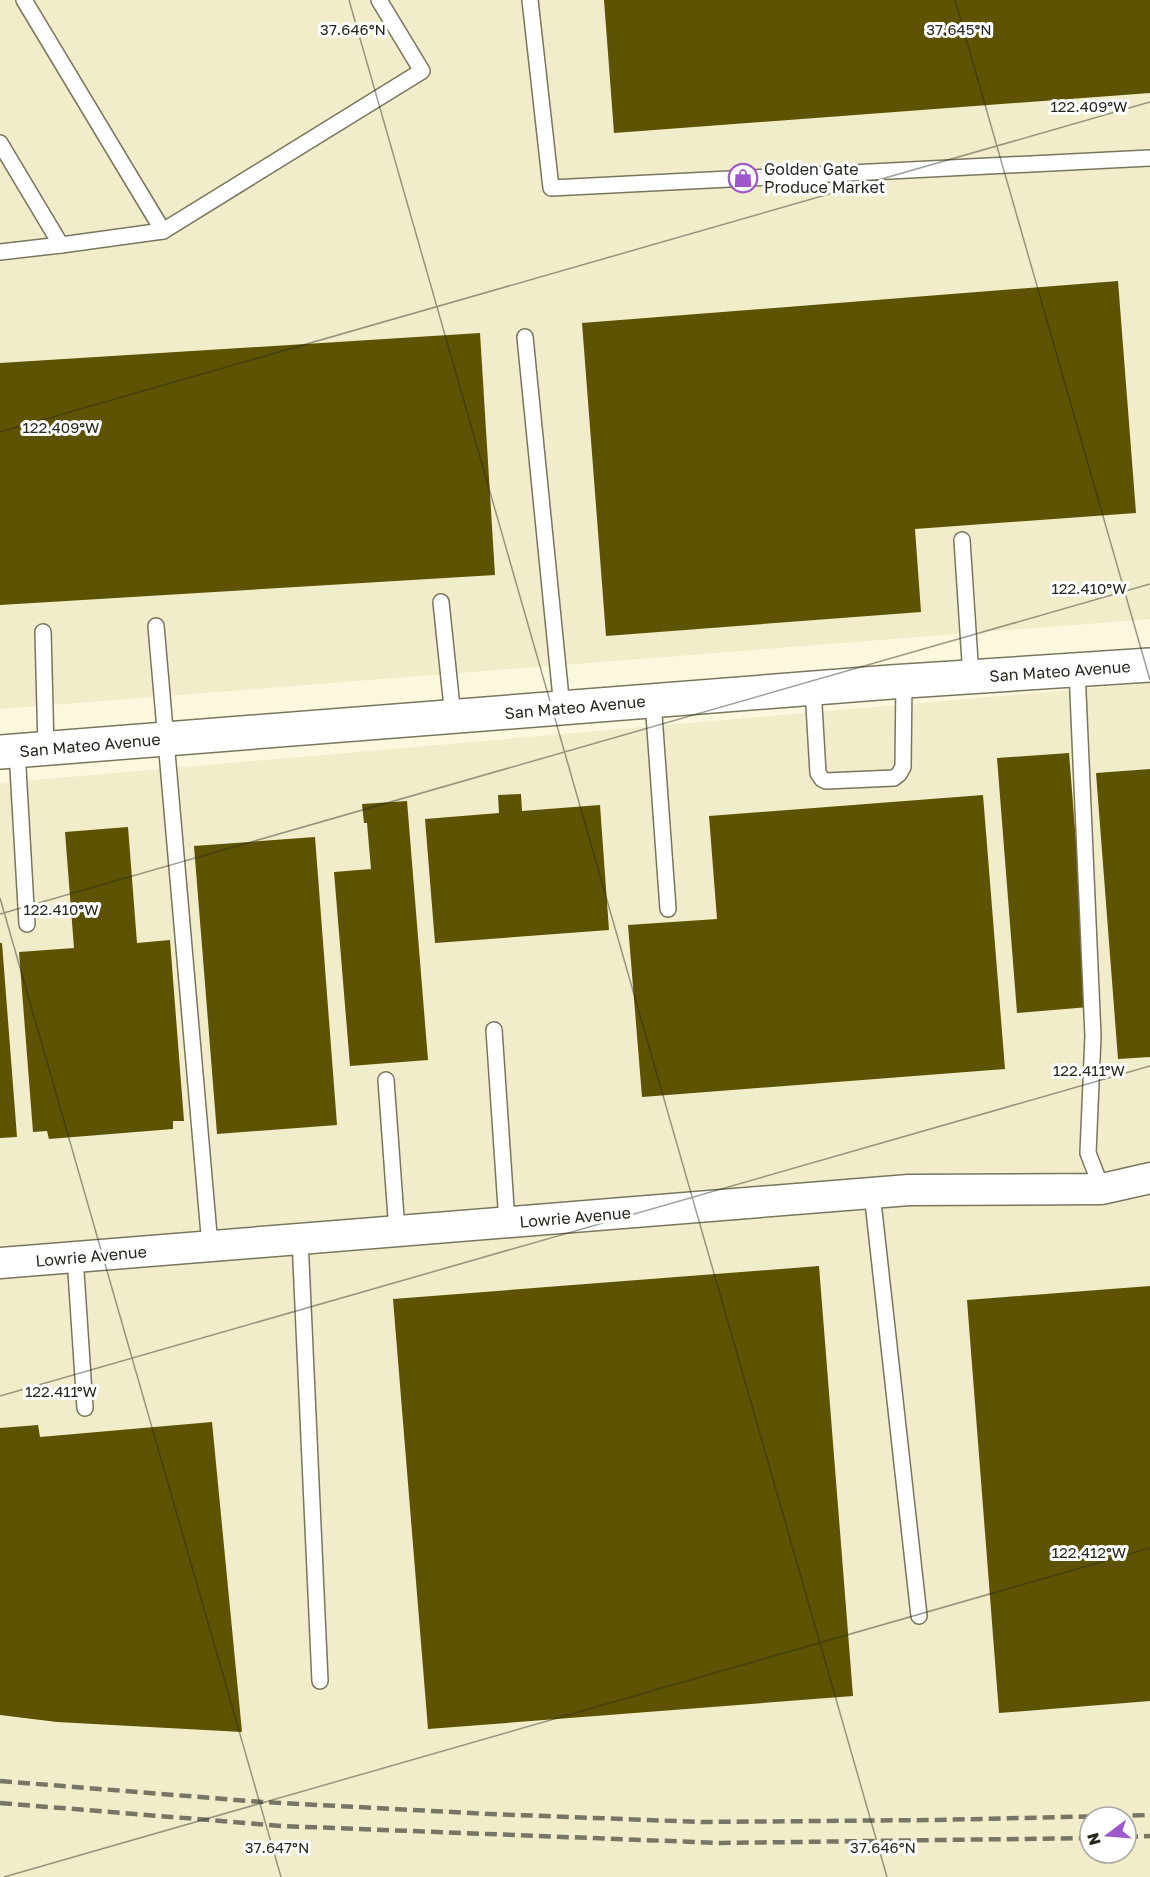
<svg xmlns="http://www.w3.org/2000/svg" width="1150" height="1877" font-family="'Golos Text',sans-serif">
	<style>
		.built { fill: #f1ecca; fill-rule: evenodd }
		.building { fill: #5d5302 }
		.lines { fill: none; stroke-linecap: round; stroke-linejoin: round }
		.service-casing { stroke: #79765e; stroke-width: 18 }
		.minor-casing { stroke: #79765e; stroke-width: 33 }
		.secondary-casing { stroke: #79765e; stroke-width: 36 }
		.service { stroke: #fff; stroke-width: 15 }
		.minor { stroke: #fff; stroke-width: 30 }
		.secondary { stroke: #fff; stroke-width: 33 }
		.rail { stroke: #777564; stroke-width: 4.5; stroke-dasharray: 12 6; stroke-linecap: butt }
		.ticks { fill: none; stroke: #29281e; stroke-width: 1.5; stroke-opacity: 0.45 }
		.labels { text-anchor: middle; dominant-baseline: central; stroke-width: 6; stroke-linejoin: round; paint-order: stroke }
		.poi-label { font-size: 16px; fill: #29281e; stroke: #fff; text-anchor: start }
		.street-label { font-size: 16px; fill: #29281e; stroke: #fff }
		.ticks-label { font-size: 15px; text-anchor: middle; fill: #29281e; stroke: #fff; stroke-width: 6; stroke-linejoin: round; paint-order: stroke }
	</style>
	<rect width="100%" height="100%" fill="#fcf8dd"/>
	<g class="built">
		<polygon points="0,0 1150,0 1150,619 0,709"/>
		<path d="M1150 683V1877H0V783ZM1090 1817H1126V1853H1090Z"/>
	</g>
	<g class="building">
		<polygon points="604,0 1150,0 1150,93 614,133"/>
		<polygon points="1118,281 1136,513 915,529 921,612 606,636 582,323"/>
		<polygon points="480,333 495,575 0,605 0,363"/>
		<polygon points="1069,753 1089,1007 1017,1013 997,758"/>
		<polygon points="1150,769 1150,1057 1118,1059 1096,773"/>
		<polygon points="521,794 522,811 600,805 609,930 435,943 425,819 499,813 498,795"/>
		<polygon points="983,795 1005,1069 642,1097 628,925 717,919 709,816"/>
		<polygon points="407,801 428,1060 350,1066 334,872 371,869 367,823 364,823 362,804"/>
		<polygon points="128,827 137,943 170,940 184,1121 173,1121 173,1129 49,1139 47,1131 33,1132 19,952 74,948 65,832"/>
		<polygon points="315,837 337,1125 217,1134 194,846"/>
		<polygon points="0,943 2,943 17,1137 0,1138"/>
		<polygon points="819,1266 853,1696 428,1729 393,1299"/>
		<polygon points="1150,1286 1150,1701 999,1713 967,1300"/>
		<polygon points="212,1422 242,1732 57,1722 0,1715 0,1428 38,1425 40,1437"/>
	</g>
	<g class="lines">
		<g class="service-casing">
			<g id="service">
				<polyline points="24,0 163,231"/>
				<polyline points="530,0 551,188 1150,158"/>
				<polyline points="0,143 61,245 0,252"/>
				<polyline points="61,245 163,231 422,71 379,0"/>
				<polyline points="525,337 562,708"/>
				<polyline points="962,540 971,677"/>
				<polyline points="441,602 453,717"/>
				<polyline points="156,626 210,1246"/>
				<polyline points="43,632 46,748"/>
				<polyline points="1077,670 1093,1036 1088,1153 1102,1189"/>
				<polyline points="813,689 818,773 822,779 826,781 894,778 899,774 903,767 904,681"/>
				<polyline points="653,701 668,909"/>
				<polyline points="17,751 27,924"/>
				<polyline points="494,1030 507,1222"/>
				<polyline points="386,1080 397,1231"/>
				<polyline points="872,1193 919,1616"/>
				<polyline points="300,1239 320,1681"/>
				<polyline points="75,1257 85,1408"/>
			</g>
		</g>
		<g class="minor-casing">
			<polyline id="minor" points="0,1263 909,1190 1102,1189 1150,1178"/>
		</g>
		<g class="secondary-casing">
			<polyline id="secondary" points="0,752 891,682 1150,665"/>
		</g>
		<use href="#service" class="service"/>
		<use href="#minor" class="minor"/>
		<use href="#secondary" class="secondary"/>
		<g class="rail">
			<polyline points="0,1781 262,1802 490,1814 701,1822 936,1820 1150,1815"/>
			<polyline points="0,1803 282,1826 720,1843 1090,1838"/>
			<polyline points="1126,1837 1150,1836"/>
		</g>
	</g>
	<path class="ticks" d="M349 0 887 1877M955 0 1150 680M0 432 1150 102M0 898 281 1877M0 914 1150 584M0 1396 1150 1066M4 1877 1150 1548"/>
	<defs>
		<g id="shop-ring" transform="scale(1.5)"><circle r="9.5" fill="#fff" stroke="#9f58cc" stroke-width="1.5"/><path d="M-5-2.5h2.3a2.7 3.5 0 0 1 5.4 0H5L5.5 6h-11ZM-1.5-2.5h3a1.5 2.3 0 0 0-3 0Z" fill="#9f58cc"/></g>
	</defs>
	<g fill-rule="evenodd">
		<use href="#shop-ring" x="743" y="178"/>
	</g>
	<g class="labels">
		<g class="poi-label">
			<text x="764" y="169">Golden Gate<tspan x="764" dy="18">Produce Market</tspan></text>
		</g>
		<g class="street-label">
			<text transform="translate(1060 671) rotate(-4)">San Mateo Avenue</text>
			<text transform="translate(575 707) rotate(-5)">San Mateo Avenue</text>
			<text transform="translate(90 745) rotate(-5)">San Mateo Avenue</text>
			<text transform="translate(575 1217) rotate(-5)">Lowrie Avenue</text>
			<text transform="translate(91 1256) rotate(-5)">Lowrie Avenue</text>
		</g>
	</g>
	<g class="ticks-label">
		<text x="353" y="35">37.646°N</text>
		<text x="959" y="35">37.645°N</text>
		<text x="1089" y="112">122.409°W</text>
		<text x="61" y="433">122.409°W</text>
		<text x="1089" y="594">122.410°W</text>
		<text x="61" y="915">122.410°W</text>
		<text x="1089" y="1076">122.411°W</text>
		<text x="61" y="1397">122.411°W</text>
		<text x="1089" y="1558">122.412°W</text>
		<text x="277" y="1853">37.647°N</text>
		<text x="883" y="1853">37.646°N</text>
	</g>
	<g transform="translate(1108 1835) rotate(254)"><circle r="28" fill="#ffffff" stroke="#a9a9a5" stroke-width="1.5"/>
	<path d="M0-4.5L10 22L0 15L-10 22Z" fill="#9f58cc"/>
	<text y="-9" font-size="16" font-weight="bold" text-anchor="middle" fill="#29281e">N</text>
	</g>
</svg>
